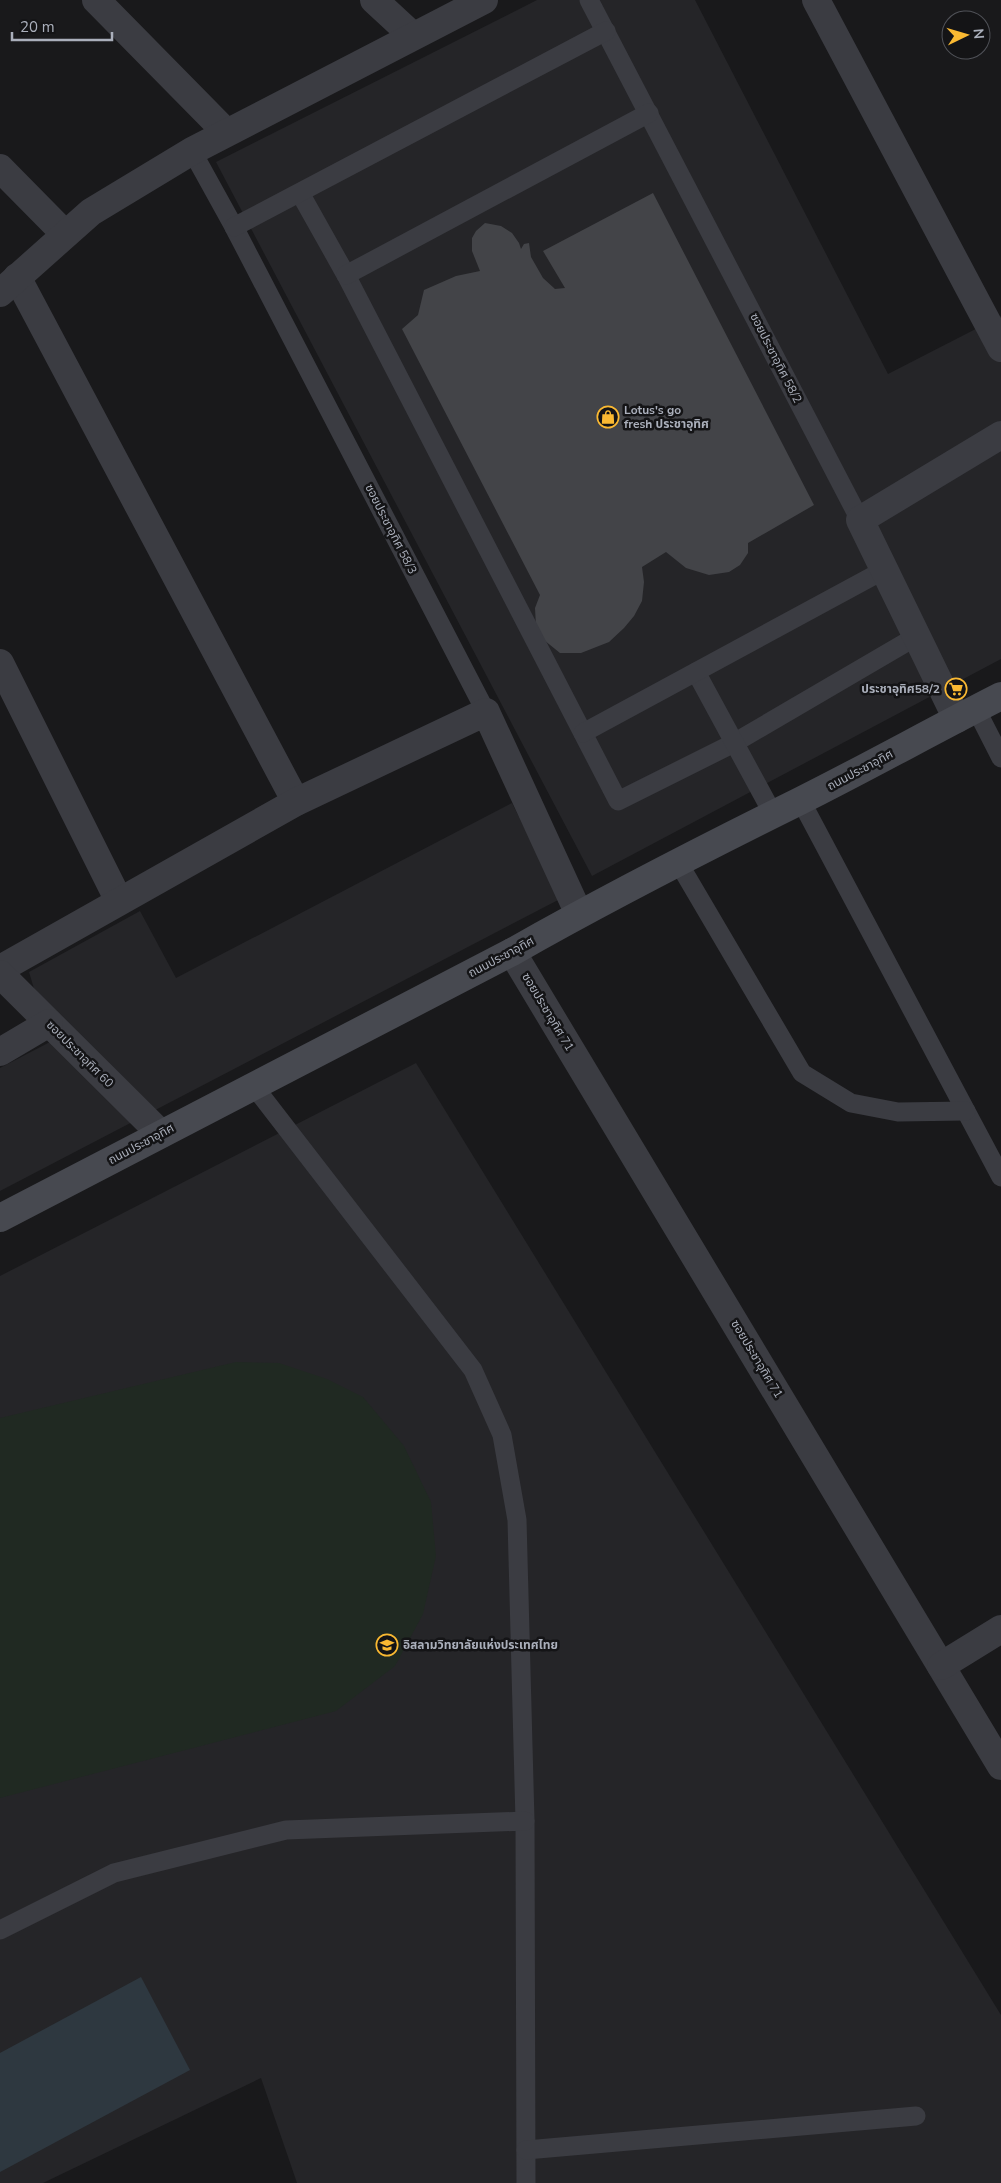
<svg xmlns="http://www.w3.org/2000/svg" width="1001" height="2183" font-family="'Nunito Sans','Noto Sans Thai',sans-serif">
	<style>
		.built { fill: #252528 }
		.green { fill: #202922 }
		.water { fill: #2e3840 }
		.building { fill: #434448 }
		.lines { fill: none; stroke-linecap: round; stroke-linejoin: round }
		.lane { stroke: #3b3c42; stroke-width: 19 }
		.street { stroke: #3b3c42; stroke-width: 28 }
		.secondary { stroke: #474950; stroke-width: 28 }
		.labels { text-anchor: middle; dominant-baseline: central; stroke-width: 5; stroke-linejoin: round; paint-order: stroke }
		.street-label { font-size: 12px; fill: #aaafbb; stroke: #141416 }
		.poi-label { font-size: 12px; font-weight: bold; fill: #aaafbb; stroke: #141416; text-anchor: start }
	</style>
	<rect width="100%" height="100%" fill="#19191b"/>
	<g class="built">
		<polygon points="537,0 695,0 888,374 1001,316 1001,659 592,876 216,162"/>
		<polygon points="512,803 560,899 0,1191 0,1068 50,1042 29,972 140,911 176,978"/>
		<polygon points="416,1063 1001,2015 1001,2183 297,2183 261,2078 43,2183 0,2183 0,1276"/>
	</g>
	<polygon class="green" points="236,1362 279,1363 327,1379 363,1397 404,1446 431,1502 436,1556 423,1614 395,1666 336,1711 0,1798 0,1418"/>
	<polygon class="water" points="141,1977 190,2070 0,2172 0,2053"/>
	<polygon class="building" points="653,193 814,505 748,543 748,553 740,565 729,572 709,575 686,568 666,552 642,567 644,582 642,601 634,616 624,628 609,642 581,653 560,653 539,636 536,626 535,608 540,595 402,329 418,315 424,290 456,276 480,271 472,251 472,238 476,231 485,223 501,226 512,233 519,243 521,249 524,244 529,243 531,257 543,278 555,289 565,288 543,251"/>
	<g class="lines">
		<g class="lane">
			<polyline points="589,0 860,520"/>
			<polyline points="192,151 234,227 486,712"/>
			<polyline points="300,193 346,275 618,801 734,743 917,636"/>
			<polyline points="234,227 606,31"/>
			<polyline points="346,275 649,113"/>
			<polyline points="696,672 773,814"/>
			<polyline points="976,709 1001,758"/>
			<polyline points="583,733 884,570"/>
			<polyline points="801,801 1001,1177"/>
			<polyline points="678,862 802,1073 851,1103 898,1112 966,1111"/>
			<polyline points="253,1085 473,1370 502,1435 517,1520 525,1821 526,2183"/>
			<polyline points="0,1930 114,1873 286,1830 525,1821"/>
			<polyline points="526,2150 916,2116"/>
		</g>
		<g class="street">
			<polyline points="96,0 226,132"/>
			<polyline points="374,0 413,36"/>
			<polyline points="816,0 1001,348"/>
			<polyline points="0,168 65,234"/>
			<polyline points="17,277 296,802"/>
			<polyline points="0,293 91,212 192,151 484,0"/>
			<polyline points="0,663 119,901"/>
			<polyline points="957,719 860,520 1001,435"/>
			<polyline points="512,952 1001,1766"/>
			<polyline points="0,969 296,802 486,712 579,914"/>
			<polyline points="0,974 161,1134"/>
			<polyline points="0,1052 49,1023"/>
			<polyline points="941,1666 1001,1629"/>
		</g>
		<path class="secondary" d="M0 1218 512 952C607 898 703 849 800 801 868 767 934 730 1001 696"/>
	</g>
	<defs>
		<g id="shop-ring" transform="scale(1.125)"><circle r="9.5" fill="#141416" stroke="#fab932" stroke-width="1.5"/><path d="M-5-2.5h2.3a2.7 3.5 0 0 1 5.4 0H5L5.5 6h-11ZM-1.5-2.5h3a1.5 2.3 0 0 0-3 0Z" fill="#fab932"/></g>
		<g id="supermarket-ring" transform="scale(1.125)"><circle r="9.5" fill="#141416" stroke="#fab932" stroke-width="1.5"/><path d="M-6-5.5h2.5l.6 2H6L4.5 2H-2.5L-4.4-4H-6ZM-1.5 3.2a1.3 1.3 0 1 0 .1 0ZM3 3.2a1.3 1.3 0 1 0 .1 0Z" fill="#fab932"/></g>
		<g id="university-ring" transform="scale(1.125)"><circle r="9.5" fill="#141416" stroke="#fab932" stroke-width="1.5"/><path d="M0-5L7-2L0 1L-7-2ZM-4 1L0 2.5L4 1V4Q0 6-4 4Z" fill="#fab932"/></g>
	</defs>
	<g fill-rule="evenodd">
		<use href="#shop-ring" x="608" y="417"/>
		<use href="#supermarket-ring" x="956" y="689"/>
		<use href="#university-ring" x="387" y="1645"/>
	</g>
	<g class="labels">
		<g class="street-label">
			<text transform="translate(776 358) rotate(63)">ซอยประชาอุทิศ 58/2</text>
			<text transform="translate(391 529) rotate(63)">ซอยประชาอุทิศ 58/3</text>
			<text transform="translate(860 770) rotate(-28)">ถนนประชาอุทิศ</text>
			<text transform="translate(501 957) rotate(-28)">ถนนประชาอุทิศ</text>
			<text transform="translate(548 1012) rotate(59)">ซอยประชาอุทิศ 71</text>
			<text transform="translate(80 1054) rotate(45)">ซอยประชาอุทิศ 60</text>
			<text transform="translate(141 1144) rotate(-28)">ถนนประชาอุทิศ</text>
			<text transform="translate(757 1359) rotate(59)">ซอยประชาอุทิศ 71</text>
		</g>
		<g class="poi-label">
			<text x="624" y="410">Lotus's go<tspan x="624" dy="14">fresh ประชาอุทิศ</tspan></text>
			<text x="940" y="689" text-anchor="end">ประชาอุทิศ58/2</text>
			<text x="403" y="1645">อิสลามวิทยาลัยแห่งประเทศไทย</text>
		</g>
	</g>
	<g transform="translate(966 35) rotate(85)"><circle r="24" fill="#141416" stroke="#505258"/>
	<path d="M0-4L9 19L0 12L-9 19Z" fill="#fab932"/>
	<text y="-8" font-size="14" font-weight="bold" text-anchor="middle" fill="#aaafbb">N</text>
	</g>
	<path d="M12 32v8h100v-8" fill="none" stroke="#aaafbb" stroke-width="2.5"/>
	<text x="20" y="32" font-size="15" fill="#aaafbb" stroke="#141416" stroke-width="4" paint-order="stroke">20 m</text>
</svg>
